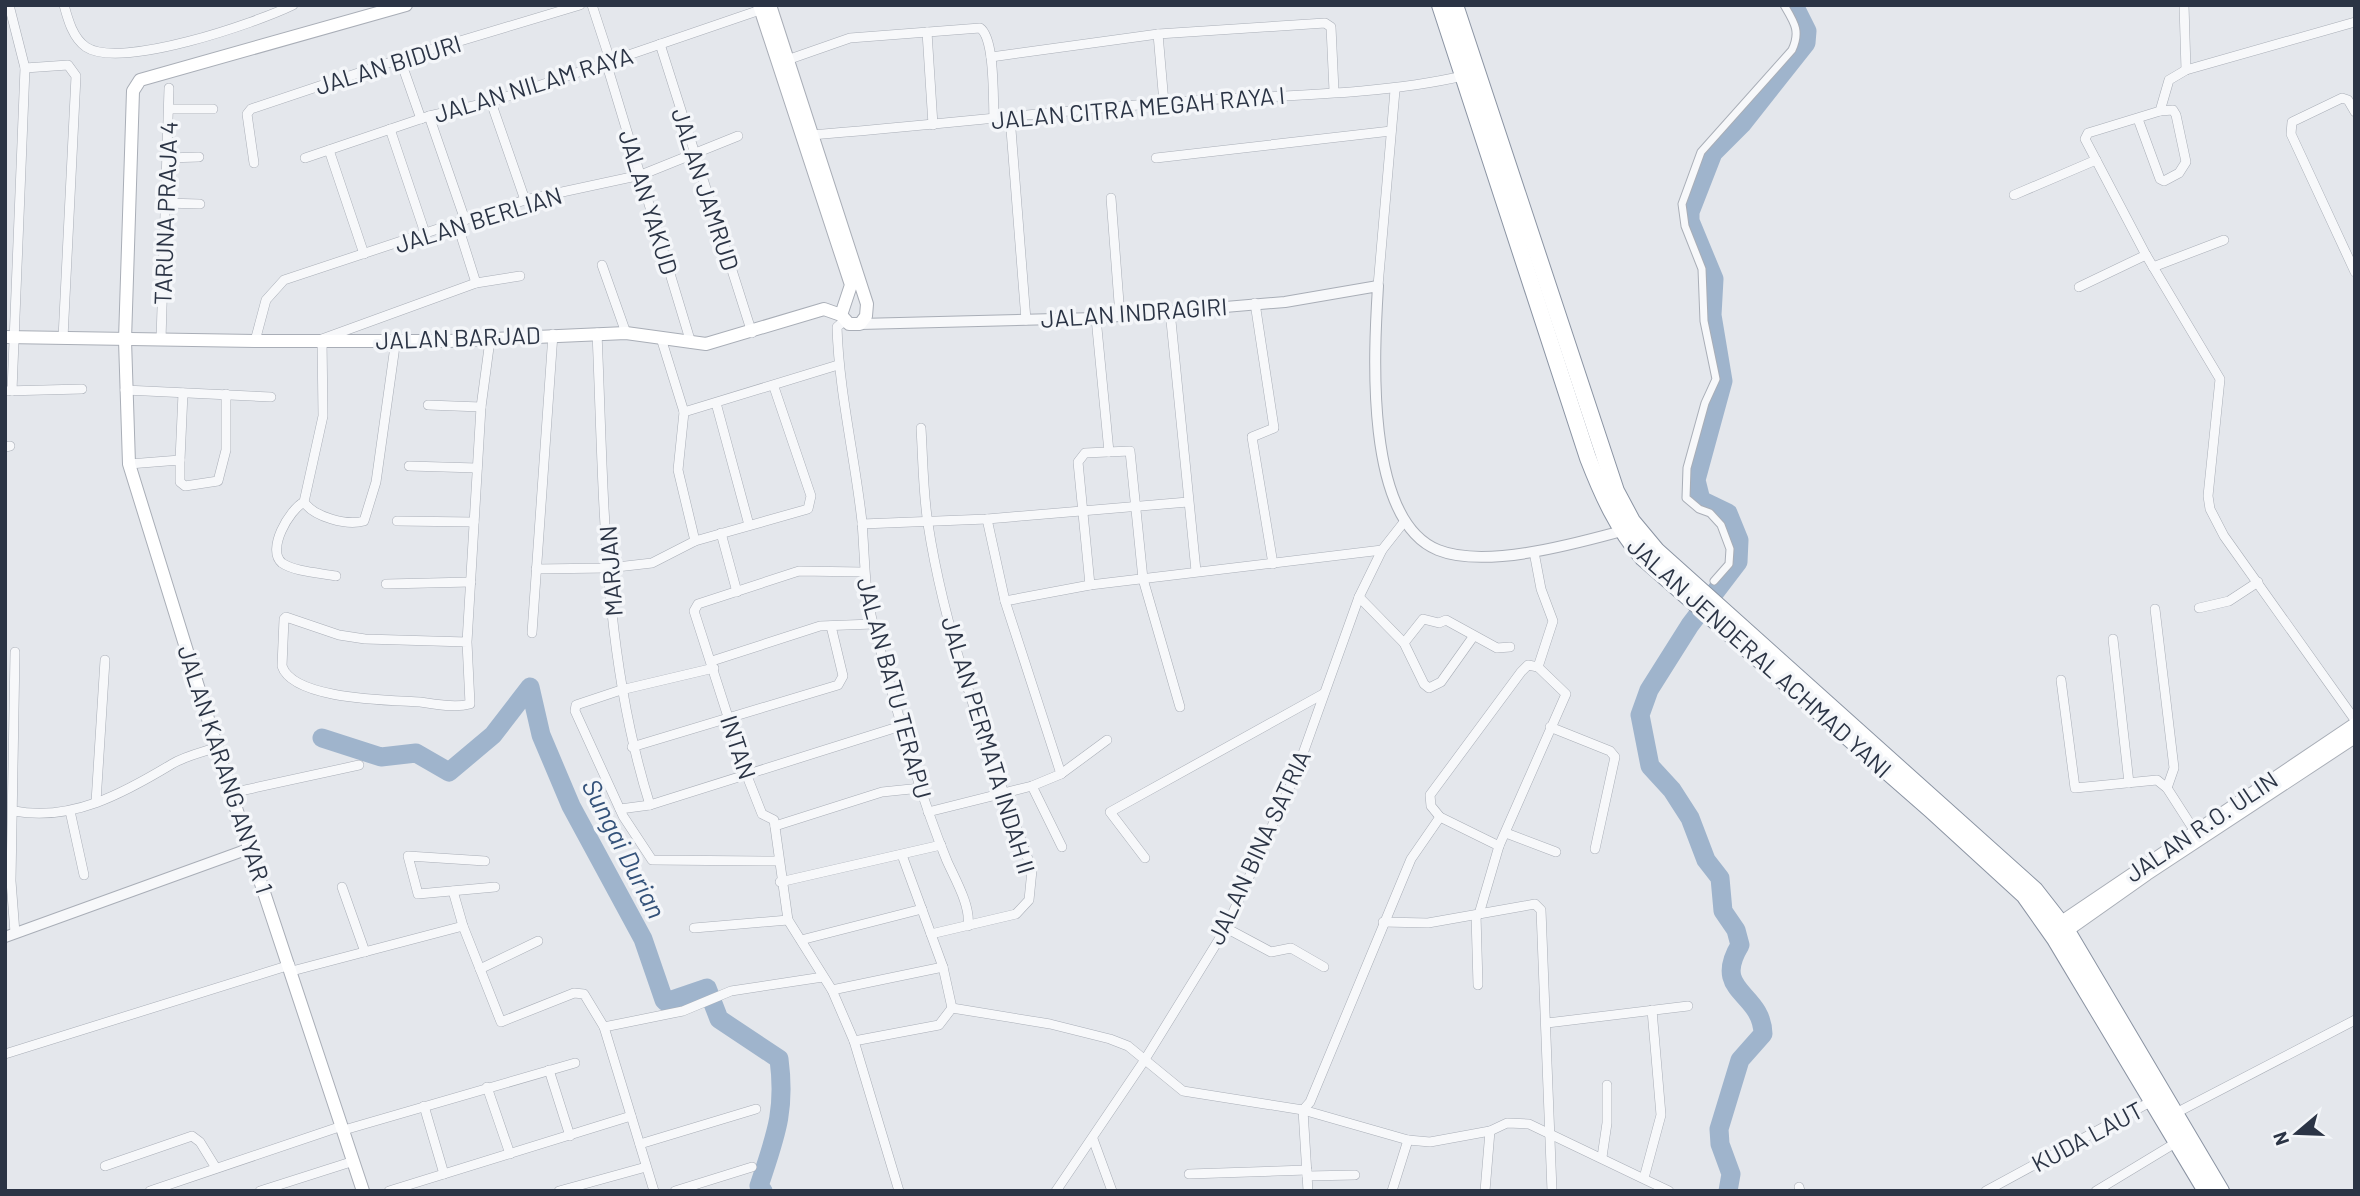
<svg xmlns="http://www.w3.org/2000/svg" width="2360" height="1196" font-family="Barlow,sans-serif">
	<style>
		.lines { fill: none; stroke-linecap: round; stroke-linejoin: round }
		.river { stroke: #9fb4cc; stroke-width: 19 }
		.pedestrian-casing { stroke: #a9aeb7; stroke-width: 9 }
		.minor-casing { stroke: #a9aeb7; stroke-width: 10 }
		.tertiary-casing { stroke: #a9aeb7; stroke-width: 12 }
		.secondary-casing { stroke: #a9aeb7; stroke-width: 14 }
		.trunk-casing { stroke: #8b94a3; stroke-width: 18 }
		.pedestrian { stroke: #f7f8fa; stroke-width: 7 }
		.minor { stroke: #f7f8fa; stroke-width: 9 }
		.tertiary { stroke: #f7f8fa; stroke-width: 10 }
		.secondary { stroke: #fff; stroke-width: 12 }
		.trunk { stroke: #fff; stroke-width: 16 }
		.labels { text-anchor: middle; dominant-baseline: central; stroke-width: 7; stroke-linejoin: round; paint-order: stroke }
		.street-label { font-size: 24px; fill: #2b3445; stroke: #f4f6f9 }
		.water-label { font-size: 26px; font-style: italic; fill: #34527a; stroke: #f4f6f9 }
	</style>
	<rect width="100%" height="100%" fill="#e4e7ec"/>
	<g class="lines">
		<g class="river">
			<path d="M322 738 381 757 416 753 449 772 493 735 530 687 541 735 571 806 643 939 664 1000 666 1002 707 988 719 1019 779 1059C786 1112 775 1137 759 1186L763 1191"/>
			<path d="M1728 1191 1731 1174 1720 1144 1719 1129 1740 1060 1763 1034C1762 991 1711 993 1740 945L1736 930 1723 911 1720 878 1706 860 1690 818 1672 790 1650 766 1640 715 1649 690 1690 625 1738 562 1739 540 1728 513 1701 500 1696 480 1723 381 1712 315 1714 279 1690 221V212L1713 153 1742 124 1806 43 1807 31 1794 5"/>
		</g>
		<g class="pedestrian-casing">
			<path id="pedestrian" d="M1714 581 1729 564 1730 549 1721 525 1710 513 1699 509 1686 498 1687 468 1705 403 1716 379 1704 321 1702 269 1685 226 1682 204 1701 152 1792 50C1801 31 1794 22 1784 5"/>
		</g>
		<g class="minor-casing">
			<g id="minor">
				<polyline points="9,5 25,68 12,391"/>
				<path d="M64 5C68 20 73 38 86 47 120 70 256 23 293 5"/>
				<polyline points="592,5 610,60"/>
				<polyline points="2184,5 2186,70"/>
				<polyline points="2355,22 2186,70 2169,80 2160,111 2098,130 2088,133 2085,139 2146,255 2220,379 2208,496 2210,509 2224,536 2355,720"/>
				<polyline points="927,32 933,125"/>
				<polyline points="1158,34 1164,103"/>
				<polyline points="660,44 752,333"/>
				<polyline points="991,57 1158,34 1325,23 1331,27 1334,91"/>
				<polyline points="400,59 421,119"/>
				<path d="M787 60 850 38 980 28C995 38 993 99 994 118"/>
				<polyline points="606,62 691,343"/>
				<polyline points="25,68 68,65 76,76 63,338"/>
				<polyline points="491,102 525,200"/>
				<polyline points="169,109 213,109"/>
				<polyline points="2355,112 2348,100 2342,98 2292,122 2291,134 2355,272"/>
				<polyline points="429,116 465,220"/>
				<polyline points="1010,117 1026,320"/>
				<polyline points="2138,119 2160,179 2164,181 2179,173 2186,162 2176,115 2173,110 2160,111"/>
				<polyline points="390,129 425,233"/>
				<path d="M811 135C937 125 1062 110 1188 101 1278 95 1375 96 1463 76"/>
				<polyline points="329,150 364,254"/>
				<polyline points="167,158 199,157"/>
				<polyline points="305,158 429,116 491,102 760,10"/>
				<polyline points="1156,158 1391,131"/>
				<polyline points="254,163 247,114 251,109 400,59 580,5"/>
				<polyline points="2014,195 2096,160"/>
				<polyline points="1111,198 1120,316"/>
				<polyline points="165,203 200,204"/>
				<polyline points="457,223 476,283"/>
				<polyline points="602,265 626,333"/>
				<polyline points="2153,267 2224,240"/>
				<polyline points="1378,286 1395,90"/>
				<polyline points="2079,287 2146,255"/>
				<polyline points="1255,303 1274,428 1252,437 1273,564"/>
				<polyline points="1170,311 1196,571"/>
				<polyline points="1096,318 1109,452"/>
				<path d="M844 321 837 327C839 393 855 457 862 522 865 558 864 592 874 627 896 705 916 786 947 861 955 879 971 906 968 926"/>
				<path d="M597 333C604 491 602 653 650 805"/>
				<polyline points="661,338 684,412 678,470 695,541"/>
				<polyline points="161,339 169,88"/>
				<path d="M396 339 376 482 364 521C347 526 314 517 304 502L323 416 322 339 476 283 520 276"/>
				<polyline points="255,341 266,300 284,280 525,200 641,175 738,136"/>
				<polyline points="125,390 271,397"/>
				<polyline points="5,391 82,389"/>
				<polyline points="716,403 749,525"/>
				<polyline points="428,405 481,407"/>
				<polyline points="684,412 838,365"/>
				<path d="M921 428C923 460 923 492 928 524 946 642 991 758 1032 870L1029 900 1016 914 931 934"/>
				<polyline points="5,447 10,446"/>
				<polyline points="180,460 183,393"/>
				<polyline points="129,464 180,460 180,482 185,486 218,481 226,450 226,394"/>
				<polyline points="409,466 477,468"/>
				<path d="M304 502C289 510 266 550 282 563 295 572 321 573 336 576"/>
				<polyline points="987,519 1005,601"/>
				<polyline points="397,521 474,522"/>
				<polyline points="862,524 987,519 1188,502"/>
				<polyline points="721,533 737,592"/>
				<polyline points="536,569 608,568 652,563 695,541 808,509 811,496 774,387"/>
				<polyline points="863,572 799,571 698,604 694,611 747,776 762,814 774,820 788,920 832,990 854,1041 899,1191"/>
				<polyline points="386,584 471,582"/>
				<polyline points="1090,585 1078,462 1085,453 1130,451 1143,579 1180,707"/>
				<polyline points="1359,597 1404,643 1424,684 1429,688 1441,682 1473,637"/>
				<polyline points="2199,608 2229,601 2258,582"/>
				<polyline points="2155,609 2174,768 2167,788"/>
				<polyline points="532,633 553,334"/>
				<polyline points="2113,639 2129,783"/>
				<path d="M467 642 365 639 339 635 286 617 284 619 282 666C293 700 390 700 420 702 436 704 455 708 470 704L467 642 481 407 490 340"/>
				<polyline points="1404,643 1423,619 1439,623 1446,620 1497,648 1510,647"/>
				<polyline points="15,652 11,881 15,933"/>
				<polyline points="712,661 820,626 873,624"/>
				<polyline points="714,668 621,690 576,705 575,711 623,816 652,860 777,861"/>
				<polyline points="2061,680 2075,788 2157,780 2167,788 2194,830"/>
				<polyline points="1550,727 1610,751 1615,757 1595,849"/>
				<polyline points="632,747 838,685 843,676 831,626"/>
				<polyline points="1061,774 1107,740"/>
				<polyline points="1032,786 1062,847"/>
				<polyline points="231,793 359,765"/>
				<polyline points="96,802 105,660"/>
				<polyline points="620,809 650,805 904,725"/>
				<path d="M14 811C72 822 124 793 172 764 185 756 203 752 218 747"/>
				<polyline points="70,811 84,875"/>
				<polyline points="928,812 1032,786 1061,774 1005,601 1090,585 1382,550"/>
				<polyline points="1440,817 1431,806 1430,795 1521,672 1528,665 1538,667"/>
				<polyline points="775,826 882,792 921,788"/>
				<polyline points="1506,833 1556,852"/>
				<polyline points="902,855 943,967 952,1008"/>
				<polyline points="1145,858 1110,812 1323,694"/>
				<polyline points="485,861 408,856 418,894 495,887"/>
				<polyline points="780,882 941,845"/>
				<polyline points="342,887 365,952"/>
				<polyline points="453,891 463,926"/>
				<polyline points="1479,914 1499,846 1566,694 1538,667 1553,621 1541,589 1534,552"/>
				<polyline points="1476,915 1478,985"/>
				<polyline points="1383,922 1428,923 1535,904 1541,910 1552,1191"/>
				<polyline points="694,928 788,920"/>
				<polyline points="1226,928 1271,952 1291,948 1324,967"/>
				<polyline points="801,940 922,909"/>
				<polyline points="480,969 538,941"/>
				<polyline points="292,971 463,926 501,1022 574,993 584,994 604,1027 654,1191"/>
				<polyline points="832,990 943,967"/>
				<polyline points="952,1008 1050,1024 1110,1039 1128,1046 1183,1091 1303,1110 1408,1140 1430,1142 1490,1131 1507,1123 1529,1124 1669,1191"/>
				<polyline points="1547,1023 1688,1006"/>
				<polyline points="604,1027 683,1011 731,991 823,977"/>
				<polyline points="854,1041 939,1025 952,1008"/>
				<polyline points="5,1054 290,965"/>
				<polyline points="549,1070 570,1136"/>
				<polyline points="487,1087 510,1154"/>
				<polyline points="424,1106 444,1174"/>
				<polyline points="2174,1114 2355,1020"/>
				<polyline points="344,1130 575,1063"/>
				<polyline points="1093,1139 1112,1191"/>
				<polyline points="640,1144 756,1109"/>
				<polyline points="1602,1157 1607,1123 1607,1085"/>
				<polyline points="105,1166 192,1136 200,1142 216,1168"/>
				<polyline points="1189,1174 1307,1170"/>
				<polyline points="1307,1176 1355,1175"/>
				<polyline points="1644,1178 1661,1115 1652,1010"/>
				<polyline points="1799,1187 1800,1191"/>
				<polyline points="150,1191 342,1126"/>
				<polyline points="260,1191 354,1161"/>
				<polyline points="389,1191 631,1116"/>
				<polyline points="559,1191 646,1167"/>
				<polyline points="675,1191 752,1167"/>
				<polyline points="1056,1191 1144,1061 1226,928 1296,773 1359,597 1382,550 1404,522"/>
				<polyline points="1308,1191 1303,1110 1310,1102 1411,859 1440,817 1499,846"/>
				<polyline points="1392,1191 1408,1140"/>
				<polyline points="1485,1191 1490,1131"/>
				<polyline points="1986,1191 2152,1101"/>
				<polyline points="2096,1191 2177,1142"/>
			</g>
		</g>
		<g class="tertiary-casing">
			<g id="tertiary">
				<path d="M860 324 1096 318 1285 302 1378 286C1374 352 1364 520 1438 550 1485 569 1574 544 1622 531"/>
				<polyline points="5,937 251,848"/>
			</g>
		</g>
		<g class="secondary-casing">
			<g id="secondary">
				<polyline points="759,5 851,285 841,315"/>
				<polyline points="5,337 255,341 449,341 626,333 706,344 824,309 841,315 849,324 860,324 866,316 867,304 770,5"/>
				<polyline points="2054,927 2355,724"/>
				<polyline points="2062,934 2147,874 2355,737"/>
				<polyline points="363,1191 231,793 129,464 125,340 133,91 140,80 406,5"/>
			</g>
		</g>
		<g class="trunk-casing">
			<g id="trunk">
				<path d="M1440 5 1588 458C1602 494 1617 528 1643 558L1931 810 2024 895 2055 939 2206 1191"/>
				<polyline points="1455,5 1616,491 1632,521 1657,551 2035,890 2067,931 2221,1191"/>
			</g>
		</g>
		<use href="#pedestrian" class="pedestrian"/>
		<use href="#minor" class="minor"/>
		<use href="#tertiary" class="tertiary"/>
		<use href="#secondary" class="secondary"/>
		<use href="#trunk" class="trunk"/>
	</g>
	<g class="labels">
		<g class="street-label">
			<text transform="translate(388 64) rotate(-17)">JALAN BIDURI</text>
			<text transform="translate(533 84) rotate(-17)">JALAN NILAM RAYA</text>
			<text transform="translate(1138 107) rotate(-5)">JALAN CITRA MEGAH RAYA I</text>
			<text transform="translate(706 189) rotate(72)">JALAN JAMRUD</text>
			<text transform="translate(649 202) rotate(73)">JALAN YAKUD</text>
			<text transform="translate(165 213) rotate(-88)">TARUNA PRAJA 4</text>
			<text transform="translate(478 219) rotate(-17)">JALAN BERLIAN</text>
			<text transform="translate(1134 312) rotate(-4)">JALAN INDRAGIRI</text>
			<text transform="translate(458 337) rotate(-2)">JALAN BARJAD</text>
			<text transform="translate(610 571) rotate(-94)">MARJAN</text>
			<text transform="translate(1760 657) rotate(42)">JALAN JENDERAL ACHMAD YANI</text>
			<text transform="translate(895 688) rotate(75)">JALAN BATU TERAPU</text>
			<text transform="translate(989 745) rotate(73)">JALAN PERMATA INDAH II</text>
			<text transform="translate(739 747) rotate(72)">INTAN</text>
			<text transform="translate(226 769) rotate(72)">JALAN KARANG ANYAR 1</text>
			<text transform="translate(2201 826) rotate(-34)">JALAN R.O. ULIN</text>
			<text transform="translate(1258 847) rotate(-65)">JALAN BINA SATRIA</text>
			<text transform="translate(2087 1136) rotate(-28)">KUDA LAUT</text>
		</g>
		<g class="water-label">
			<text transform="translate(625 848) rotate(63)">Sungai Durian</text>
		</g>
	</g>
	<rect width="2360" height="1196" fill="none" stroke="#2b3445" stroke-width="14"/>
	<g transform="translate(2297 1133) rotate(251)" stroke="#f4f6f9" stroke-width="5" paint-order="stroke">
	<path d="M0-5L12 26L0 18L-12 26Z" fill="#2b3445"/>
	<text y="-10" font-size="19" font-weight="bold" text-anchor="middle" fill="#2b3445">N</text>
	</g>
</svg>
